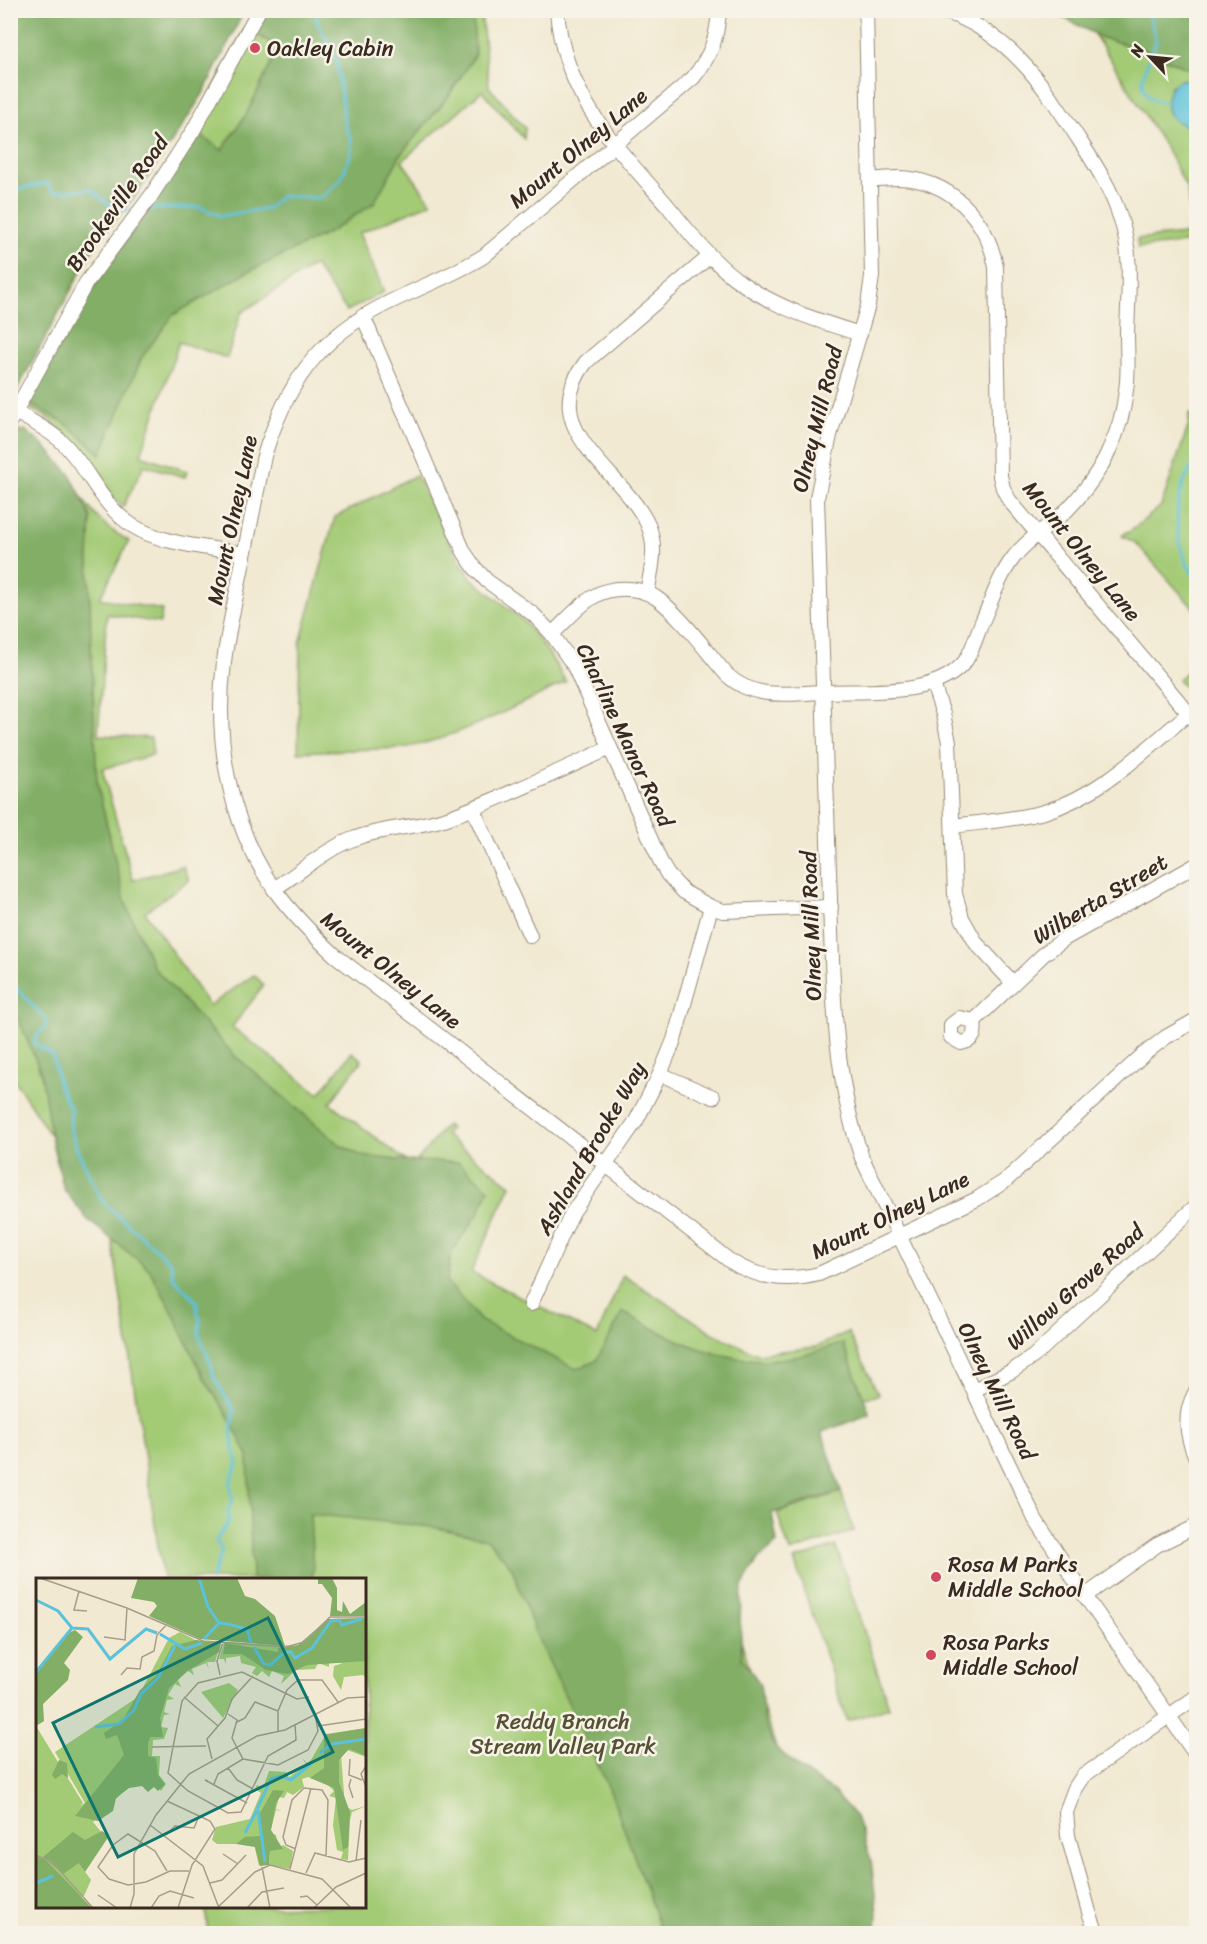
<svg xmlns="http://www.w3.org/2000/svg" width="1207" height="1944" font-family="Sriracha,sans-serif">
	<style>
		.green { fill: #a3ca75; stroke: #6f7a4a; stroke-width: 1.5 }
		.forest { fill: #82ae66; stroke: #5e6c42; stroke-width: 1.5 }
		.water { fill: #5cc1da; stroke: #4c767c; stroke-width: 1.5 }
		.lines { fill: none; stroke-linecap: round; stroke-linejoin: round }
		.stream { stroke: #5cc1da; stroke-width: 3 }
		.minor-casing { stroke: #968a78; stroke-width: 16 }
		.minor { stroke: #fff; stroke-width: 14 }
		.poi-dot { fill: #d1495b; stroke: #f7f3e8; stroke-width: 2 }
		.labels { text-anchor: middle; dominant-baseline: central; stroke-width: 5; stroke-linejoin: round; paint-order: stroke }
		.poi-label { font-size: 22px; fill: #3b2a1e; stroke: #f7f3e8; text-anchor: start }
		.street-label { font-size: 22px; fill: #3b2a1e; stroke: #f7f3e8 }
		.park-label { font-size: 22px; fill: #555234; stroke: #f7f3e8 }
		.inset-river { fill: none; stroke: #5cc1da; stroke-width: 3 }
		.inset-road { fill: none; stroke: #a89d8a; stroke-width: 1.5 }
		.view { fill: #0f766e; fill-opacity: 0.15; stroke: #0f766e; stroke-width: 3 }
		.inset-edge { fill: none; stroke: #3b2a1e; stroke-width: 3 }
	</style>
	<rect width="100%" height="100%" fill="#f7f3e8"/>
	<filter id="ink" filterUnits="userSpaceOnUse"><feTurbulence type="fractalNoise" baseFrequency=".0167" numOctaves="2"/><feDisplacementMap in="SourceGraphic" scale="12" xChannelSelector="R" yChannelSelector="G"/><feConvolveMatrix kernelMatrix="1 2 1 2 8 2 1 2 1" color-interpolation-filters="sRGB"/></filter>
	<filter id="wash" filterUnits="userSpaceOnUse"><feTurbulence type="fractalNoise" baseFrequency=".008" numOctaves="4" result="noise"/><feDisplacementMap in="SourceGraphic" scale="24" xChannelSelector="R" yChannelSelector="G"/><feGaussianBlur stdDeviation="1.35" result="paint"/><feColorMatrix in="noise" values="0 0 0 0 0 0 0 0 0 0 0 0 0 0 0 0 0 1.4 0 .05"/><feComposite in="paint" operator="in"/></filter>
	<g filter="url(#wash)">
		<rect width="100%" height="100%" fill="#f1e9d2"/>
		<g class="green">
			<polygon points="254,11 481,11 489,87 525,128 524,139 482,91 402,161 431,203 359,233 384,292 347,311 314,265 241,313 227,358 179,342 141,455 187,471 185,477 144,465 123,507 107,491 87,459 69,437 45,416 21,404 56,335 167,176"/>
			<polygon points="1078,11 1196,11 1196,260 1194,242 1138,248 1137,239 1193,233 1187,189 1167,150 1104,49"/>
			<polygon points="1189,414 1196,414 1196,611 1136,543 1122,536 1126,532 1128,533 1161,506 1189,424"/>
			<polygon points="10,426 29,435 70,478 84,501 95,515 111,530 129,541 100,598 162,610 160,623 107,614 98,735 151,738 153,755 102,769 133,880 183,866 189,880 145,912 209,1006 254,975 264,985 232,1027 319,1094 352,1052 362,1060 330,1103 413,1166 446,1125 450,1128 445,1135 511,1185 471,1272 597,1336 623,1275 713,1333 757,1354 816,1347 848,1332 879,1395 763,1419 698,1510 837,1933 208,1933 205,1907 364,1906 364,1580 163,1579 110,1226 11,1075"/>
			<path d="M416 475 460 561 472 579 522 619 548 652 566 682C517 705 456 739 403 748L298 752 300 643 335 517Z"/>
			<polygon points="1196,663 1196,701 1178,679"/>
			<polygon points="841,1492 854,1531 790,1552 777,1513"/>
			<polygon points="836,1546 889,1707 847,1721 794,1560"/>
		</g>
		<g class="forest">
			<polygon points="11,10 244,11 203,94 138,193 97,242 11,401"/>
			<polygon points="267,11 473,11 475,55 448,97 401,154 374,203 330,232 246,273 173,315 142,357 101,454 65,423 28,403 91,291 200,135 222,150 247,113 279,47 253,33"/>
			<polygon points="1051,11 1196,11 1196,72 1140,48 1102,38"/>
			<path d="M25 430 44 446 70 474 91 517 89 559 91 645 97 783 125 902 154 968 234 1055 340 1145 362 1156 407 1161 458 1162 489 1189 478 1214 451 1253 447 1282 481 1321 576 1369 596 1361 623 1312C675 1342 732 1369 794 1357 810 1354 827 1348 843 1343L870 1414 822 1432 841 1491 772 1513 777 1543 757 1561 742 1586 740 1618 742 1658 760 1684 764 1721 774 1746 802 1770 834 1792 856 1817 871 1860 877 1912 876 1933H662L611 1793 535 1632 512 1568 487 1539 433 1527 310 1514 313 1570 311 1579H252L248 1456 228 1416 205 1380 172 1311 149 1269 88 1220 64 1190 52 1142 41 1073 21 1025 11 1007 10 438 12 435Z"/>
		</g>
		<path class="water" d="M1182 79 1196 85V130C1171 122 1160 113 1171 86Z"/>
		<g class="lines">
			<g class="stream">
				<path d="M1148 10 1156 41C1152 57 1131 85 1152 99 1156 101 1163 102 1166 103"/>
				<polyline points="10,191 47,183 53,192 90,189 117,211 134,210"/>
				<polyline points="147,209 200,207 221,216 268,208 281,196 321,198 341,179 351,154 351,139 345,126 337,63 333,51 318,24 315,10"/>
				<path d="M1196 462C1170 493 1172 547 1196 578"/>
				<path d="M10 972 16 988 43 1016 47 1025 37 1036 34 1043 53 1056 59 1086 71 1110 70 1128 77 1149 102 1201 171 1263 173 1277 197 1302V1310L200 1320 199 1335 211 1364 214 1378 234 1410 231 1430 234 1450 238 1464C231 1478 228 1484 233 1499L228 1510 229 1522 216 1540 222 1551 211 1580"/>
			</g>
		</g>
	</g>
	<g filter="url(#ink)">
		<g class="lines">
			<g class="minor-casing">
				<g id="minor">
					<path d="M557 10C563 95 615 145 667 205 690 233 713 264 743 284 779 309 819 321 860 334"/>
					<path d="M719 10C717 40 711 55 693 78L484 256C452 276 417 288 384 305 317 339 286 385 264 456 255 499 247 542 238 586 233 611 227 636 224 662 214 740 229 823 274 889 292 914 313 935 336 956L730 1261C758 1279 787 1282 819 1274L977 1199 1005 1181 1144 1054 1166 1037 1196 1020"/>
					<path d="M866 10 872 276 868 305 830 435 817 498C821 623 825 747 829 871 833 967 830 1066 862 1158L1035 1519 1085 1596 1196 1755"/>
					<path d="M870 180C879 179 889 178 898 178 950 179 987 218 996 267L1000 476 1003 488 1009 500 1196 722"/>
					<polyline points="363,316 464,552 475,568 487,581 533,614 552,634 574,666 662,865 668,875 684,892 711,907 723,911 831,907"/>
					<path d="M15 412C31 421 48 429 62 442 89 468 100 505 133 526 163 545 210 547 244 554"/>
					<polyline points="10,421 86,283 151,196 193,131 259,10"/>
					<path d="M647 593C651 571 658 547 648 525 623 470 533 430 586 362L710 256"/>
					<path d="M552 634C565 622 578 606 593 597 610 586 637 586 655 597 679 613 707 652 727 675 755 701 789 693 825 692 867 690 939 698 966 660 973 649 977 634 982 622 992 600 999 576 1014 557 1028 538 1051 526 1068 509 1084 492 1100 471 1109 450 1118 432 1124 410 1126 390 1129 372 1127 352 1127 333 1128 296 1133 256 1121 220 1112 190 1095 164 1078 138 1042 83 1008 31 941 10"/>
					<polyline points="933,684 943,714 949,742 955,894 962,918 976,943 1013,983"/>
					<polyline points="473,809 530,936"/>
					<path d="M953 826C983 822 1014 820 1044 812 1101 795 1145 750 1189 713"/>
					<path d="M274 889C299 873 328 847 356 838 386 827 419 828 450 817 505 797 557 772 610 748"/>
					<path d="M960 1018 974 1021C976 1034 974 1041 961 1043L951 1037V1025Z"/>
					<polyline points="974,1021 1045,953 1064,939 1196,865"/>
					<polyline points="660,1074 713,1097"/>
					<polyline points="531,1304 572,1213 636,1121 660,1074 674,1040 711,907"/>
					<polyline points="974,1390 1012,1371 1034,1356 1196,1206"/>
					<path d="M1196 1391C1183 1414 1186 1435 1196 1458"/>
					<polyline points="1085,1596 1157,1545 1196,1526"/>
					<polyline points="1097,1934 1089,1912 1068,1836 1066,1812 1075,1788 1083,1776 1196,1697"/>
				</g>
			</g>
			<use href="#minor" class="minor"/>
		</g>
	</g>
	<g class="poi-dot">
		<circle cx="255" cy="48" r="6"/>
		<circle cx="936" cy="1577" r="6"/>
		<circle cx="931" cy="1655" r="6"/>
	</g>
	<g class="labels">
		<g class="poi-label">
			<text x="267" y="48">Oakley Cabin</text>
			<text x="948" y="1564">Rosa M Parks<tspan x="948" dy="25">Middle School</tspan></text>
			<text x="943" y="1642">Rosa Parks<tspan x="943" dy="25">Middle School</tspan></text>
		</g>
		<g class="street-label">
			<text transform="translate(578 148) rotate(-40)">Mount Olney Lane</text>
			<text transform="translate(117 203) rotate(-55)">Brookeville Road</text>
			<text transform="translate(817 419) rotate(-76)">Olney Mill Road</text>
			<text transform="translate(232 520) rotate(-78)">Mount Olney Lane</text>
			<text transform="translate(1082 551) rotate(51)">Mount Olney Lane</text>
			<text transform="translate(625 735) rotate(65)">Charline Manor Road</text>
			<text transform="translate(1100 899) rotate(-31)">Wilberta Street</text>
			<text transform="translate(811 926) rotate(-92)">Olney Mill Road</text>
			<text transform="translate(391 970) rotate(39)">Mount Olney Lane</text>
			<text transform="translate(591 1148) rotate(-60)">Ashland Brooke Way</text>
			<text transform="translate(890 1215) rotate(-26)">Mount Olney Lane</text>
			<text transform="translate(1075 1287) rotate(-42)">Willow Grove Road</text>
			<text transform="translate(997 1391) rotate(64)">Olney Mill Road</text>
		</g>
		<g class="park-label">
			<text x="563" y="1721">Reddy Branch<tspan x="563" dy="25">Stream Valley Park</tspan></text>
		</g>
	</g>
	<g transform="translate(36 1578)">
		<rect width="330" height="330" fill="#f1e9d2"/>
		<path d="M330 41V100L327 97 308 99 305 112 297 98 298 88 307 85H293V89L282 85 279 91 260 92 245 106 248 98 236 93 233 99 226 93 221 98 216 95 220 89 205 85 204 78 190 80V86L188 81H183L188 64 261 68 310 42ZM144 54 163 64H185L179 84H171L173 91 170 85 156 91 158 97 152 93 142 102 145 109 139 106 132 117 138 121 131 122 128 134 134 136 128 137 125 149 132 150 128 161 117 162 116 178H124L123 197 130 206 125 213 117 202 102 199 57 244 70 260 47 291 55 302 48 318 0 330V148L47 225 44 228 49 225 19 174 102 119 133 60ZM193 105 202 112 187 140 165 114ZM330 150V179L311 172 305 177 309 228 316 232 330 228 316 234 314 242 312 282 305 281 307 274 301 272 297 247 300 220 293 218 298 213 289 204 272 199 266 201 268 209 257 217 251 214 248 220 243 219 240 231 245 233 240 232 234 255 240 257 242 270 247 267 257 273 254 291 233 287 234 275 223 288 218 266H181L176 262 180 249 214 241 225 215 219 211 221 207 227 210 233 193 250 194 253 199 270 186 266 180 271 185 275 182 290 156Z" fill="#a3ca75"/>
		<path d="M102 0H201L209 18 219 21 239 38 249 68 164 61 113 38 121 28 118 24 95 20ZM282 0H296L301 10V32L306 34 307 23 314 36 330 24V38H294L296 20 286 6H282ZM330 40V83L271 87 252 96 230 92 206 76H187L189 65 242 74V70L262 67 292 41ZM39 52 47 59 28 85 34 92 32 102 7 126 8 143 0 148V96L30 56ZM160 62 185 65 183 74 151 93 133 110 124 140 127 159H114L112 165V178L120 180 122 197 129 206 122 213 118 209 112 214 106 208 93 210 80 220 77 233 62 243 39 238 88 177 81 157 70 161 68 155 87 142 104 112 120 98 136 68ZM330 150V178L313 171 303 182V204L314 234 312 269 307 272 298 210 274 200 288 190V157ZM23 182 31 185 32 200 26 196 19 201 16 197ZM237 212 248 213 240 225 235 252 247 271 234 273 233 287 224 288 219 269 200 266 209 259 224 258 223 237ZM66 253 73 258 49 294 43 285 27 296 7 279 37 254 49 262ZM0 278 9 281 56 330H0Z" fill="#82ae66"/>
		<path class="inset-river" d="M163 0 172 29 183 45M0 22 22 33 36 50 52 51 74 81 110 51 121 55M124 56 149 71 166 65M168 61 183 45 192 46 211 51 215 65M218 69 228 86 234 87 249 74H255L259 80 276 70 295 43 303 42 306 47 326 41M0 94 36 50M59 149 83 146 98 132 105 116 122 100 139 68M284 175 296 166 330 161M221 231 235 201 245 198 255 202 276 185M222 232 229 284M209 255 221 232M0 305 17 298"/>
		<path class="inset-road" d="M4 0 91 30 167 63 250 69 268 64 294 39H330M43 13 38 32 51 33M68 59 89 62 91 30M85 97 91 90 104 91 106 79 118 73 121 57 131 46M184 97 181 83 187 64M148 119 182 148M192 136 201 142 196 160 207 181 242 187 272 172 282 153 279 136M201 144 209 140 219 124 242 133M259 146 260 162 232 178 205 234 192 235 152 213 132 195 146 123 162 105 206 94 261 121 273 119M282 148 330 141M242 154V133L251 112 262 102H286L302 124M116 169 170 168M176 181 171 161 189 140 196 121 217 98M314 181 313 197 326 202M330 188 325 196 330 209M192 190 201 202 217 211M315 201 313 208 317 220M172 203 169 202 211 225M178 206 182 196 207 181M131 223 174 243 179 251 156 287 142 330M114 247 167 288 183 330M130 257 139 248 158 250 163 238M260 271 250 267 247 259 256 222 268 210 286 212 292 222 290 278M187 276 202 286M0 277 16 284 57 330M320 283 325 242M226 289 234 330M254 291 275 210M131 293 119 273 92 256 77 267 62 289 73 301 92 307 110 304 134 293H153M270 295 279 275 313 284 330 280M174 305 186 302 210 277M62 317 81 330M264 319 271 318 281 327M94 330 98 316V276L120 237 153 196 221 158 249 152 311 120 330 119M115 330 123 318 134 313 158 320M181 330 219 294 234 287 286 301 315 330M211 330 226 314 248 310M278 330 300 309 330 295"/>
		<path class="view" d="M232 40 297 174 82 279 17 145Z"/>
		<rect width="330" height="330" class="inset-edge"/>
	</g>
	<rect width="1207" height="1944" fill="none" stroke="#f7f3e8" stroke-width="36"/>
	<g transform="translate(1150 57) rotate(296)" stroke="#f7f3e8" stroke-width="4.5" paint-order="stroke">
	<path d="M0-4.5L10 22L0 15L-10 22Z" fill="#3b2a1e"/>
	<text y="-9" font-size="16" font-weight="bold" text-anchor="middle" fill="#3b2a1e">N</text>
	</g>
</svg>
